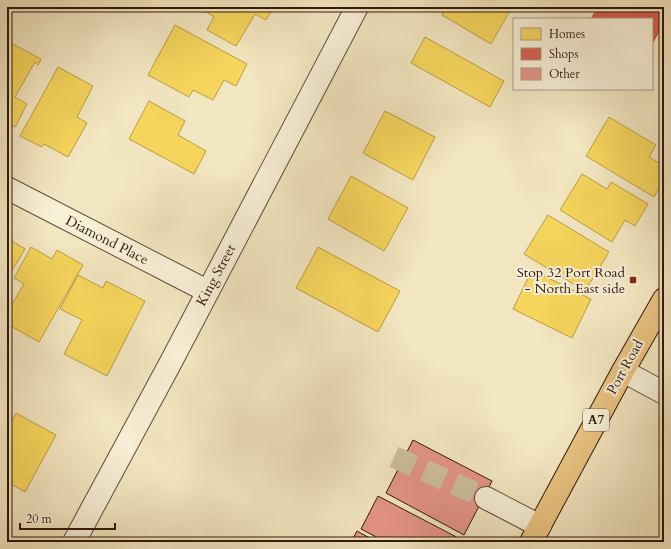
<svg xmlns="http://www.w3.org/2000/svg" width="671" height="549" font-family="Cardo,serif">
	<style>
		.homes { fill: #f6d55c; stroke: #bb9c44 }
		.shops { fill: #d6604d; stroke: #a54a3a }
		.building { fill: #e49487; stroke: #32170d }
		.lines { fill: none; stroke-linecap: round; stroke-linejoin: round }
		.minor-tunnel { stroke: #ccbd9c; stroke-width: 22; stroke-dasharray: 22 11; stroke-linecap: butt }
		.minor-casing { stroke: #624b3a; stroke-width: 24 }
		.highway-casing { stroke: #32170d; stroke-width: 24 }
		.minor { stroke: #f7efd6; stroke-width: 22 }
		.highway { stroke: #e9c380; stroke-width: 22 }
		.poi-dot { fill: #8f2418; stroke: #f7efd6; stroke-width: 1.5 }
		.labels { text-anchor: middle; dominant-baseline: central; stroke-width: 4; stroke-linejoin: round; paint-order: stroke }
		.shield { fill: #f7efd6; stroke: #6d5849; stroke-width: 1 }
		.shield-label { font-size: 13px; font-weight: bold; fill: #32170d }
		.street-label { font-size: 14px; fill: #32170d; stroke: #f7efd6 }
		.poi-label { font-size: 14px; fill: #32170d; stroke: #f7efd6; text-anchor: end }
	</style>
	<rect width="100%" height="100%" fill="#f2e6c0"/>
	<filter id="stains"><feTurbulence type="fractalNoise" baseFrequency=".005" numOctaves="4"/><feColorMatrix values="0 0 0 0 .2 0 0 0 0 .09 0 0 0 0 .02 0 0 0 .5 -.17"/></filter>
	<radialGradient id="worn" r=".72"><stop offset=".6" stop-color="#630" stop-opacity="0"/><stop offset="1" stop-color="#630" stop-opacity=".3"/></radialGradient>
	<g class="homes">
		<polygon points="12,7 24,7 22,12"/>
		<polygon points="203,7 274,7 266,20 255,14 236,46 207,30 214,17 202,9"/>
		<polygon points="446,7 512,7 491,44 442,15"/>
		<polygon points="175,25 247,64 236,86 224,80 213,100 193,90 189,97 148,75"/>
		<polygon points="425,37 504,81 490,107 411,63"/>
		<polygon points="9,42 41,59 38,65 35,62 15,97 27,104 15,127 7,122 7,46"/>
		<polygon points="58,67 93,86 77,117 87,123 68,157 44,144 42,147 20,136"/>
		<polygon points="149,101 185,121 178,135 206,151 194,174 129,139"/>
		<polygon points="385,111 435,137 413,180 363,153"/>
		<polygon points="609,117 656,145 649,157 664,166 664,179 654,197 586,156"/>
		<polygon points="582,174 607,189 611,182 648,204 635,226 625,220 612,242 560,210"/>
		<polygon points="351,176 408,208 384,251 328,219"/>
		<polygon points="548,215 609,252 585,291 524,254"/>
		<polygon points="7,238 25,249 7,279"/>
		<polygon points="31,247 52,259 57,250 83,265 39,342 7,324 7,313 24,284 14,278"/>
		<polygon points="318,247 400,291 378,332 296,288"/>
		<polygon points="532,270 591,299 572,338 513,309"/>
		<polygon points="78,275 103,288 106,281 145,301 107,376 64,354 82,320 60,309"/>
		<polygon points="16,413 56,435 25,492 7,482 7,468 9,463 7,462 7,430"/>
	</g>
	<polygon class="shops" points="598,7 664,7 664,22 652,44 652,19 591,19"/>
	<g class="building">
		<polygon points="413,440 492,481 464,535 386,493"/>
		<polygon points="378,496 466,542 386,542 361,529"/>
		<polygon points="357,531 377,542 351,542"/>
	</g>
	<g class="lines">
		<polyline class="minor-tunnel" points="394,457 486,498"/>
		<g class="minor-casing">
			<g id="minor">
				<polyline points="7,188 207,291"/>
				<polyline points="623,371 664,393"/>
				<polyline points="486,498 540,526"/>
				<polyline points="74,542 172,360 357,7"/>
			</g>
		</g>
		<g class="highway-casing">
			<polyline id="highway" points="531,542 623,371 664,299"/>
		</g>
		<use href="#minor" class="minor"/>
		<use href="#highway" class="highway"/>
	</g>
	<rect class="poi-dot" x="629" y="276" width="8" height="8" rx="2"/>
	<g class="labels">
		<rect class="shield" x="583" y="409" width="26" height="22" rx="3"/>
		<g class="shield-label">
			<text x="596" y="420">A7</text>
		</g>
		<g class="street-label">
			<text transform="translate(107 240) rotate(27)">Diamond Place</text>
			<text transform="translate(216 275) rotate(-62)">King Street</text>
			<text transform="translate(625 367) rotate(-61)">Port Road</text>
		</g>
		<g class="poi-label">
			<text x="625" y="272">Stop 32 Port Road<tspan x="625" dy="16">- North East side</tspan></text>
		</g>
	</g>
	<rect width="671" height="549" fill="none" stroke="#f2e6c0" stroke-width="24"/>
	<rect x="8" y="8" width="655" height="533" fill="none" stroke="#32170d" stroke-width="2"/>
	<rect x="12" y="12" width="647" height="525" fill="none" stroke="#32170d"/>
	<rect x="513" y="18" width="140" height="72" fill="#f7efd6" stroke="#a89986"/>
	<rect x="521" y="28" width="20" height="12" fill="#f6d55c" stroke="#a89986"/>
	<text x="549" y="38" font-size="12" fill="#32170d">Homes</text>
	<rect x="521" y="48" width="20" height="12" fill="#d6604d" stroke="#a89986"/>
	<text x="549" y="58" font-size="12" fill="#32170d">Shops</text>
	<rect x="521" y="68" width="20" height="12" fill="#e49487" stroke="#a89986"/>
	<text x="549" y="78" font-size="12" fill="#32170d">Other</text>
	<path d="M20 523v6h95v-6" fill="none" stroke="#32170d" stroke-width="2"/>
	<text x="26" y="523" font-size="12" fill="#32170d" stroke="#f7efd6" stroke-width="3" paint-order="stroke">20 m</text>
	<rect width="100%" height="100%" filter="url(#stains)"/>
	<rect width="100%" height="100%" fill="url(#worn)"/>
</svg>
